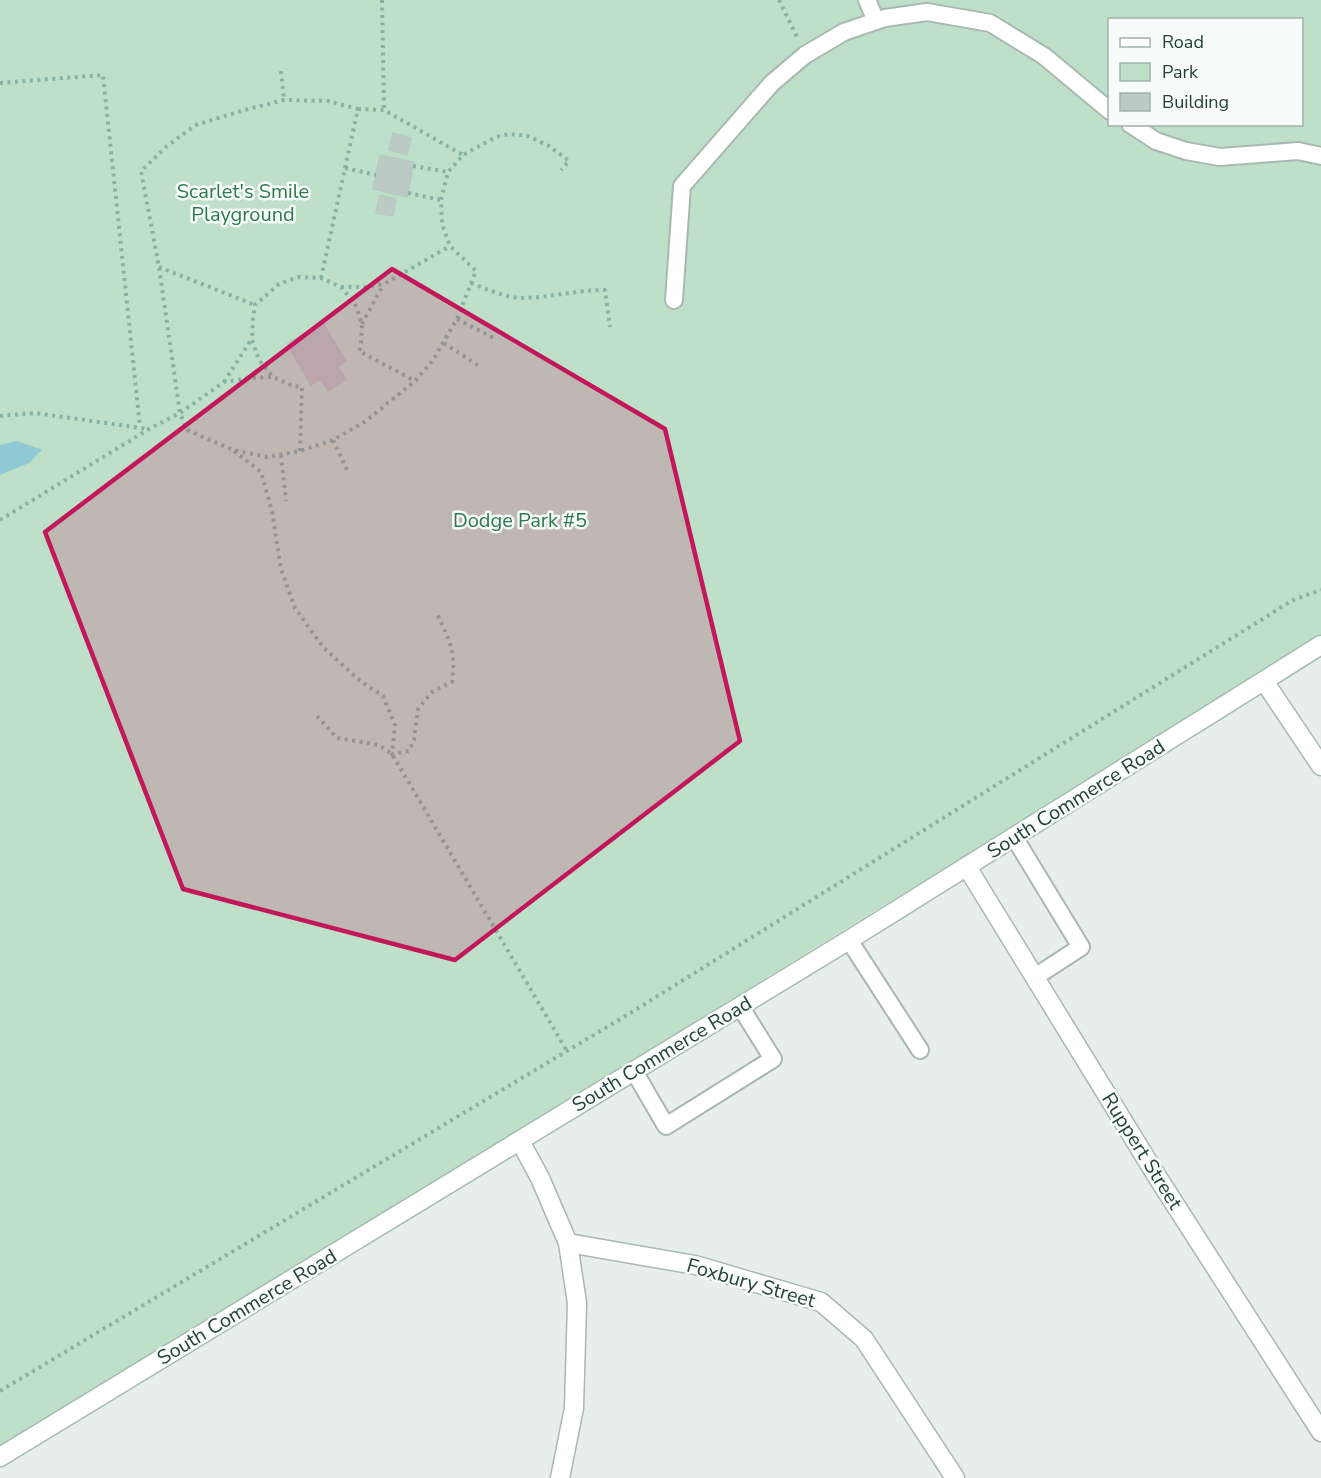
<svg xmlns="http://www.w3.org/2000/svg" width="1321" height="1478" font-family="'Nunito Sans',sans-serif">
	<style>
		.green { fill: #bfe0c8; fill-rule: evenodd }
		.water { fill: #8ec9d4 }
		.building { fill: #bbcac4; stroke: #b8c9c2; stroke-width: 1.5 }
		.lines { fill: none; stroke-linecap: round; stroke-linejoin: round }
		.lane-casing { stroke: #a8b8b2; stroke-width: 20 }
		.street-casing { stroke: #a8b8b2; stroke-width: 21 }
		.secondary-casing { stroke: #a4bbb3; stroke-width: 21 }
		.path { stroke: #86b3a5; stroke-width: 4; stroke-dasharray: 3 4.5; stroke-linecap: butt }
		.lane { stroke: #fff; stroke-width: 16 }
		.street { stroke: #fff; stroke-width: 18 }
		.secondary { stroke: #fff; stroke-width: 18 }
		.marked { fill: #c2185b; fill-opacity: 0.2; stroke: #c2185b; stroke-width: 4.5; stroke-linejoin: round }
		.labels { text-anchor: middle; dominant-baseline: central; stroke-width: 5; stroke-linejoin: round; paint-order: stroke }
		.park-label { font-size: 20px; fill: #2d7a4b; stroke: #f7fbf9 }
		.street-label { font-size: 20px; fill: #24423a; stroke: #f7fbf9 }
	</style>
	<rect width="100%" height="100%" fill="#e6efeb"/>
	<path class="green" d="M0 0H1321V636L0 1450ZM1110 20H1302V124H1110Z"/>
	<polygon class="water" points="17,441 42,450 29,463 0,475 0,445"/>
	<g class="building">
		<polygon points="393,133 411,138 407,155 389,150"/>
		<polygon points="380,155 414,162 407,197 373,189"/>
		<polygon points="380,195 396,199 393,216 376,213"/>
		<polygon points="322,322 346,361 338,367 346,380 328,391 321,379 311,385 287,344"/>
	</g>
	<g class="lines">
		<g class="lane-casing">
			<g id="lane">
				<polyline points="867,0 876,21"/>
				<polyline points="1130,124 1156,141 1186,151 1220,157 1298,151 1321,156"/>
				<polyline points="674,300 682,186 772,83 805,55 844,32 885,18 927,12 990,23 1044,56 1110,111"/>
				<polyline points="1014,837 1081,947 1035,977"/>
				<polyline points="849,940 920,1050"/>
				<polyline points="634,1071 666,1126 773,1059 740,1006"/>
			</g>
		</g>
		<g class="street-casing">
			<g id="street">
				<polyline points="1264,681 1321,766"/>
				<polyline points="967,867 1158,1178 1321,1432"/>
				<polyline points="520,1141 540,1178 568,1243 577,1303 574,1408 560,1478"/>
				<polyline points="568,1243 695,1265 821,1302 864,1339 955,1478"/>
			</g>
		</g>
		<g class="secondary-casing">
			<polyline id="secondary" points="0,1457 849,940 1321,645"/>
		</g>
		<g class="path">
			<polyline points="382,0 384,110"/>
			<polyline points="779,0 797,37"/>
			<polyline points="281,71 284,100"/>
			<polyline points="0,83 103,75 140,427"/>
			<polyline points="358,109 384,110 463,155"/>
			<polyline points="413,166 448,172"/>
			<polyline points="345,168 376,175"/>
			<polyline points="408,193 441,200"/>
			<polyline points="159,267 255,305"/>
			<polyline points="321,278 358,109 328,101 284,100 241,111 196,125 167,146 141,171 159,267 180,413 187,430 233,450 267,457 300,451 333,440 366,421 415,381 433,360 457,319 476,271 450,246 442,224 441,200 448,172 463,155 496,137 509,134 528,136 549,146 569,161 561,170"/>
			<path d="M471 283C487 289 503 297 520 298 549 298 576 290 605 290L610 327"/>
			<polyline points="341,287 365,287 384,284 450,246"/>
			<polyline points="457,319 494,338"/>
			<polyline points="362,324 383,285"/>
			<polyline points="444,343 479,366"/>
			<polyline points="224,382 251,340"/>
			<polyline points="0,416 35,413 148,429"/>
			<polyline points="333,440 348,472"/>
			<path d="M234 451 261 472 272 511 281 569 295 608 323 647 359 680 383 696 395 725 392 754 409 751 414 740 418 709 433 691 452 682C456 650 450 642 437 614"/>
			<polyline points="300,451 302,387 293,386 273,377 259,360 252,340 253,318 255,305 279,284 299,277 321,278 341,287 355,304 362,324 361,346 359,351 415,381"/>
			<polyline points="281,455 286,501"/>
			<polyline points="0,520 149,429 180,413 224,382 249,378 273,377"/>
			<polyline points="317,716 337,738 379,745 392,754 567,1051"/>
			<polyline points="0,1391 632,1012 1293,600 1321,590"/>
		</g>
		<use href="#lane" class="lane"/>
		<use href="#street" class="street"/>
		<use href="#secondary" class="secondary"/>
	</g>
	<path class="marked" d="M392 269 665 429 740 741 455 960 183 889 45 532Z"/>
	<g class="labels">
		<g class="park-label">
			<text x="243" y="191">Scarlet's Smile<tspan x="243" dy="23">Playground</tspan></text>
			<text x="520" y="520">Dodge Park #5</text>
		</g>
		<g class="street-label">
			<text transform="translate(1076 799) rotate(-32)">South Commerce Road</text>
			<text transform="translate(662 1054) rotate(-31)">South Commerce Road</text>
			<text transform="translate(1142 1151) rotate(58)">Ruppert Street</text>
			<text transform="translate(751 1283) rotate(16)">Foxbury Street</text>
			<text transform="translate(247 1307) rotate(-31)">South Commerce Road</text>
		</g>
	</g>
	<rect x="1108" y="18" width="195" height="108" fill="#f7fbf9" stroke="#a3b1ad" stroke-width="1.5"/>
	<rect x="1120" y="38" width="30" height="9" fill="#ffffff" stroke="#a3b1ad" stroke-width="1.5"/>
	<text x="1162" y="48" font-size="18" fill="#24423a">Road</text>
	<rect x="1120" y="63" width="30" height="18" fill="#bfe0c8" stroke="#a3b1ad" stroke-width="1.5"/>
	<text x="1162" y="78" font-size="18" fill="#24423a">Park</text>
	<rect x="1120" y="93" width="30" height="18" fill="#bbcac4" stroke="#a3b1ad" stroke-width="1.5"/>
	<text x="1162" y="108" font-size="18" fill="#24423a">Building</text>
</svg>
